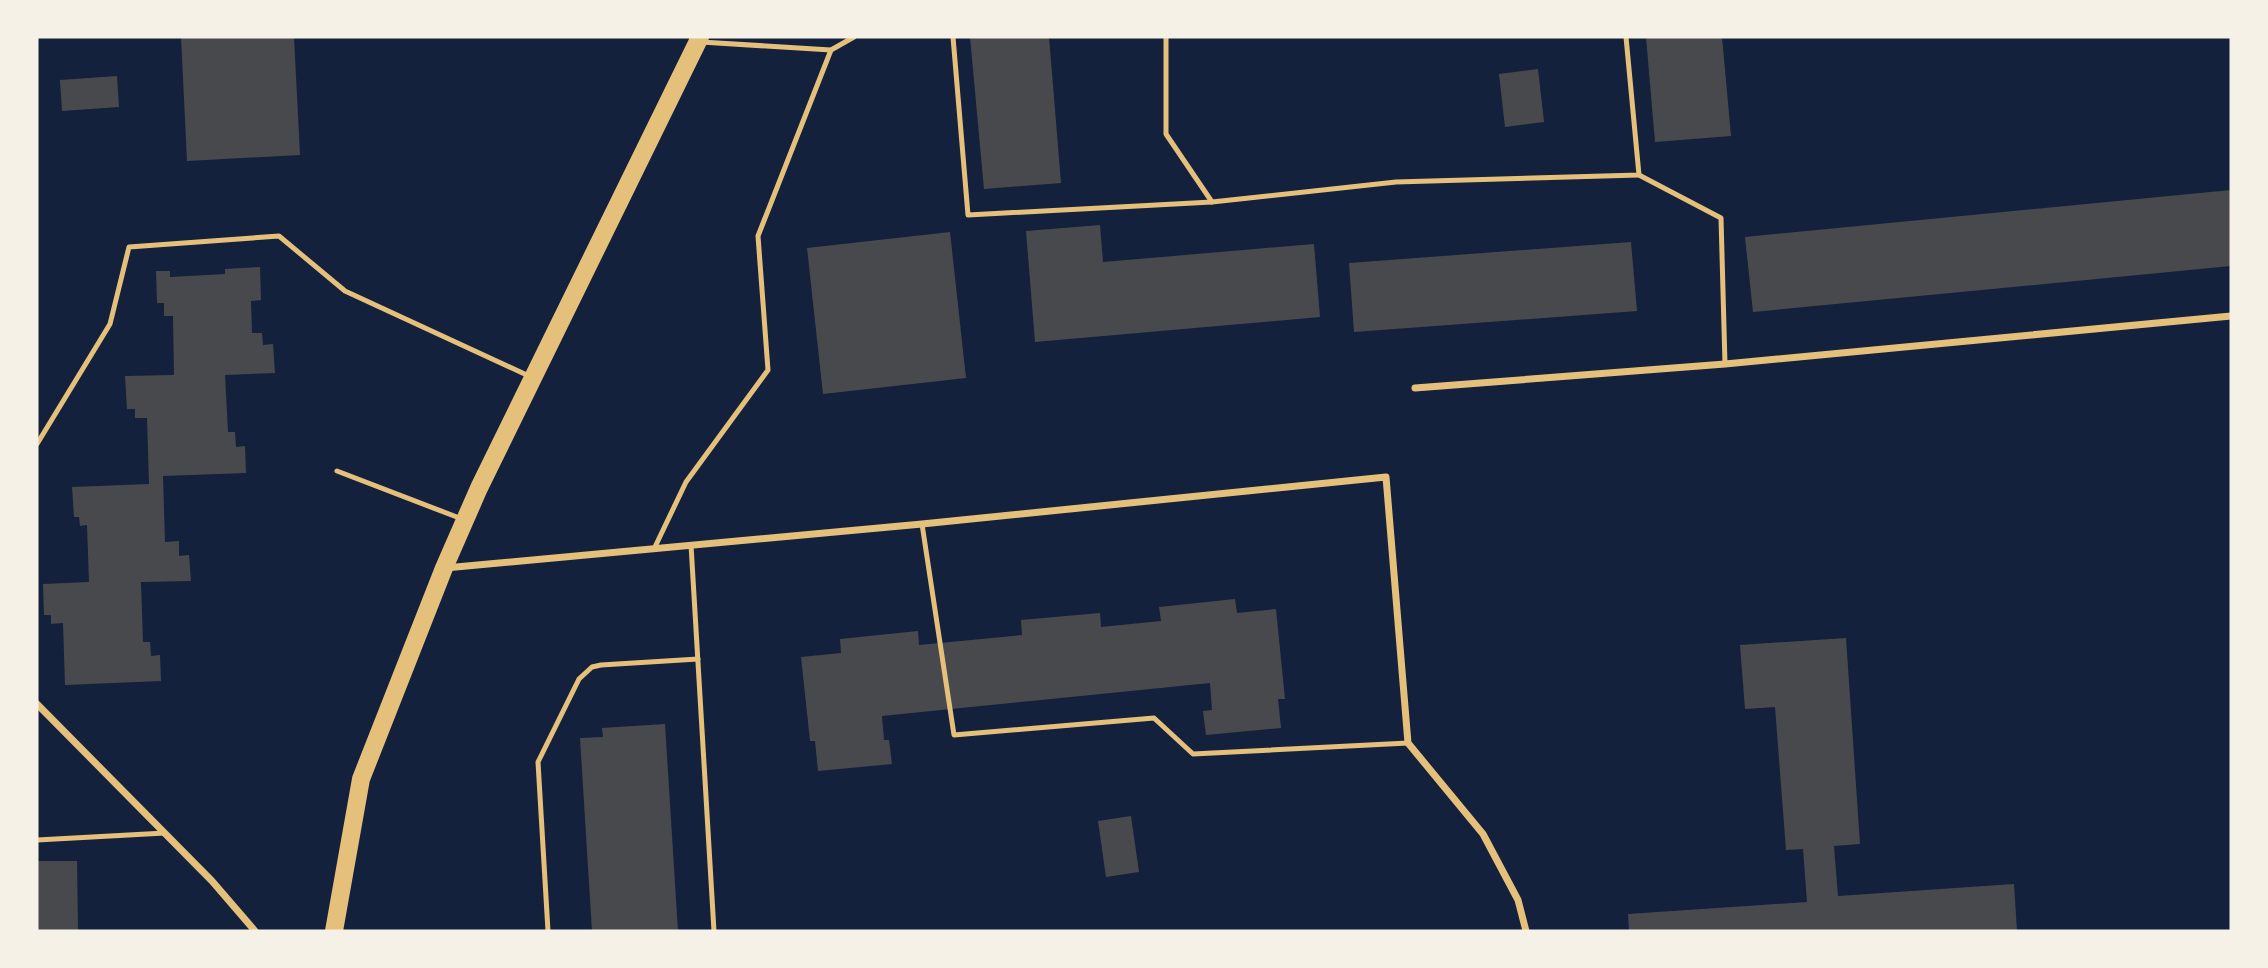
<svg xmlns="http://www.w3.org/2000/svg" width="2268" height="968" font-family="'Fira Sans',sans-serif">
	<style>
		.building { fill: #48494c }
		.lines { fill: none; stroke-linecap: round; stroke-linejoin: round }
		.service { stroke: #e5c07b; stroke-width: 5 }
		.minor { stroke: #e5c07b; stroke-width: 7 }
		.primary { stroke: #e5c07b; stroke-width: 18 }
	</style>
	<rect width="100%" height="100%" fill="#14213d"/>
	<g class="building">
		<polygon points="181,37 294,37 300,155 187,161"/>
		<polygon points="970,37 1049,37 1061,183 984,189"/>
		<polygon points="1646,37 1722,37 1731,136 1655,142"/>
		<polygon points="1538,69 1544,122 1505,127 1499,74"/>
		<polygon points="117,76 119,107 62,111 60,80"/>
		<polygon points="2231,190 2231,266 1753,312 1745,237"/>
		<polygon points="1100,225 1103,262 1314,244 1320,317 1035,342 1026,231"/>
		<polygon points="950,232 966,378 823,394 807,248"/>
		<polygon points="1631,242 1637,311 1354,332 1349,263"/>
		<polygon points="260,267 261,300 251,301 252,333 262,333 263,345 273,344 275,373 225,375 228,432 235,432 236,447 245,446 246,473 163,476 165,542 179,541 179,556 189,555 191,581 141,582 143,642 150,642 151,656 160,655 161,681 65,685 63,623 51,624 51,615 44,615 43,584 89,582 87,525 80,526 79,517 74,517 72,487 149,484 147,418 135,418 135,409 127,409 125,376 174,375 173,316 164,316 164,303 157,303 156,271 170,271 170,277 225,274 225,269"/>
		<polygon points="1235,599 1237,613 1276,609 1285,699 1278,699 1281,728 1206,735 1203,711 1212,710 1210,683 882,716 884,740 889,740 892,764 818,771 815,741 810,741 801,657 841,653 840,639 918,631 919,645 1022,635 1021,620 1100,613 1101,627 1161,621 1159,607"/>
		<polygon points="1846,638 1860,844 1834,846 1838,896 2014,884 2017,931 1629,931 1628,914 1807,902 1803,849 1786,850 1775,707 1745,709 1740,645"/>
		<polygon points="665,724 678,931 592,931 580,738 603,737 602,728"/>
		<polygon points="1131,816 1139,872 1106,877 1098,821"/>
		<polygon points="37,861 77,861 78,931 37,931"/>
	</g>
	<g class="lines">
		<g class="service">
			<polyline points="953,37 968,215 1212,202"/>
			<polyline points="1166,37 1166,134 1212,202 1396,182 1639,175 1626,37"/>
			<polyline points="701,42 831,50 854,37"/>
			<polyline points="1639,175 1721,218 1725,364"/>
			<polyline points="37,444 110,324 129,247 279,236 345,291 529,376"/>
			<polyline points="337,471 462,519"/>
			<polyline points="922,524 954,735 1154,718 1193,754 1408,743"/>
			<polyline points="691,545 714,931"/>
			<polyline points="654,549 686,482 768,370 758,236 831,50"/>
			<polyline points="37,840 165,833"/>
			<polyline points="548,931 538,762 579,679 592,667 601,665 698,659"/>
		</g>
		<g class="minor">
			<polyline points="1415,388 1725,364 2231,316"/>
			<polyline points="445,568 922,524 1386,477 1408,743 1483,834 1518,900 1526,931"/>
			<polyline points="37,704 212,881 255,931"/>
		</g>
		<polyline class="primary" points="334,931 361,779 444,568 479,488 700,37"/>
	</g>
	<rect width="2268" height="968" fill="none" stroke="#f6f1e7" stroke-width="77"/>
</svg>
